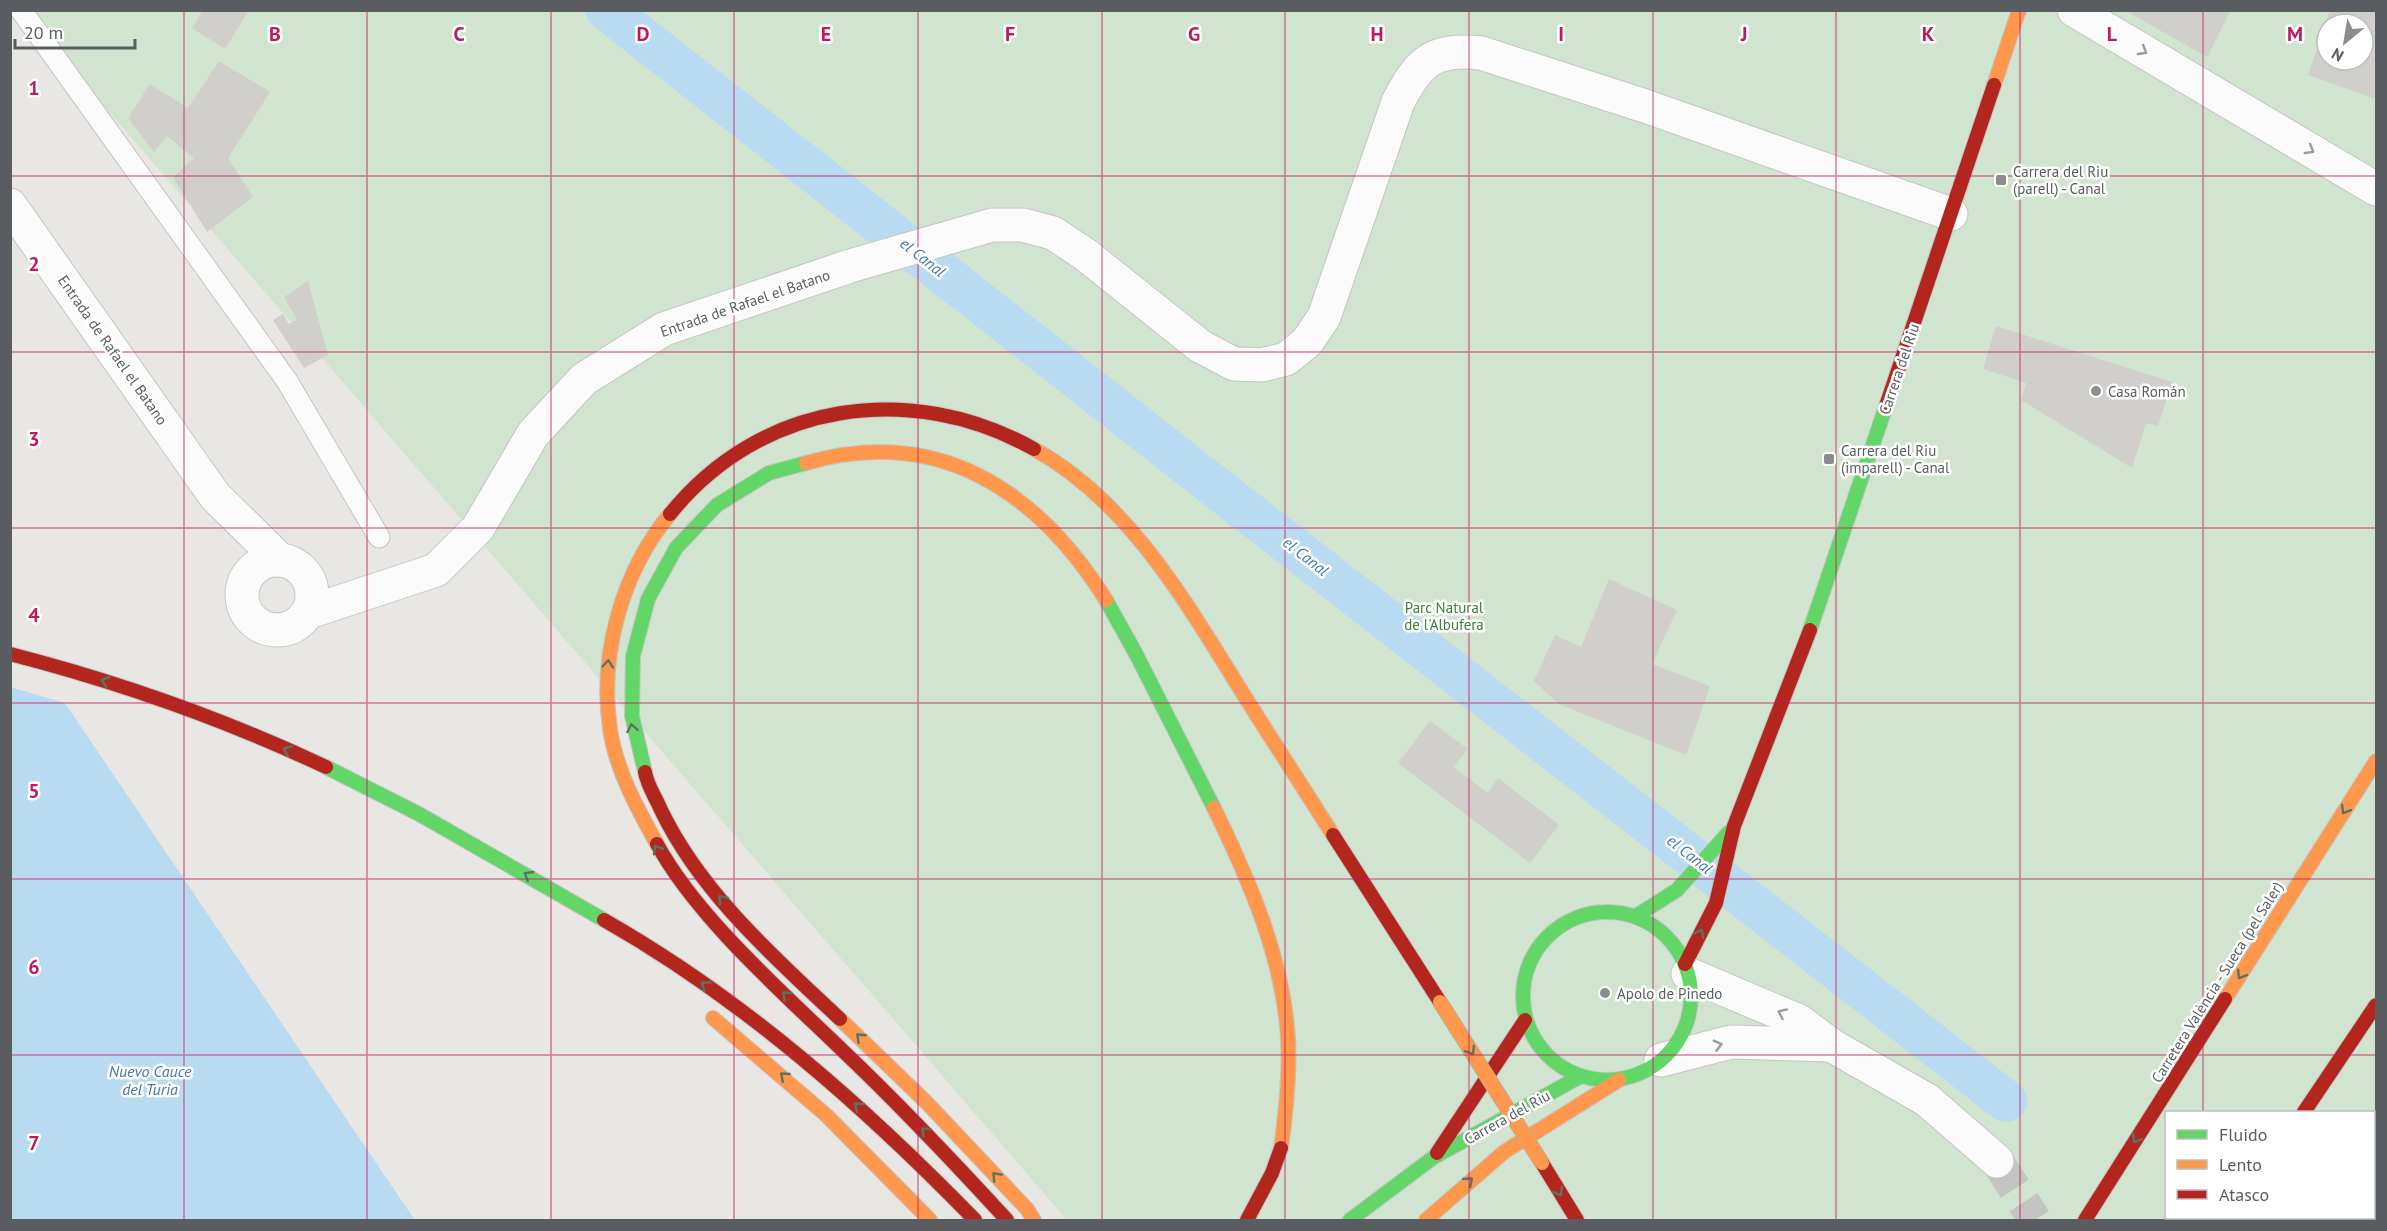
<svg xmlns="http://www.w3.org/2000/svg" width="2387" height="1231" font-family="'PT Sans',sans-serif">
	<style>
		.green { fill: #d1e4cf; fill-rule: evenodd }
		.water { fill: #b8dbf2 }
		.pier { fill: #e8e7e3 }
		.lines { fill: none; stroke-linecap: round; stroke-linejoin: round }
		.canal { stroke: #b8dbf2; stroke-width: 42 }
		.building { fill: #d0cfcc; fill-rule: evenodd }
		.street-tunnel { stroke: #c4c4c2; stroke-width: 33; stroke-dasharray: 33 16; stroke-linecap: butt }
		.lane-casing { stroke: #c5c5c5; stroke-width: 23 }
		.street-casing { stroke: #c5c5c5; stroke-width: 35 }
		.fast-casing { stroke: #c4c4c3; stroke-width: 16 }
		.slow-casing { stroke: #c4c4c3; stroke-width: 16 }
		.jam-casing { stroke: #c4c4c3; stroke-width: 16 }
		.lane { stroke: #fcfbfb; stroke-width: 21 }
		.street { stroke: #fcfbfb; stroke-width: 33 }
		.fast { stroke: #63d668; stroke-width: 14 }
		.slow { stroke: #ff974d; stroke-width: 14 }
		.jam { stroke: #b3261e; stroke-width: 14 }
		.slow-bridge-casing { stroke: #bcae93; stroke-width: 16; stroke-linecap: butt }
		.slow-bridge { stroke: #ff974d; stroke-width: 14 }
		.oneway { stroke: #9a9c9e }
		.oneway2 { stroke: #5b7462 }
		.grid { fill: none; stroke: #c2185b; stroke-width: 1.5; stroke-opacity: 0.55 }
		.poi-dot { fill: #8b8d8e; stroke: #fff; stroke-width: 2 }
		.labels { text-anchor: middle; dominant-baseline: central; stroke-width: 5; stroke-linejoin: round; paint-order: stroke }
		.poi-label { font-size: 15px; fill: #595c60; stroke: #fff; text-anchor: start }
		.street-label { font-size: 15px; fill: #595c60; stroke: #fff }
		.park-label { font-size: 15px; fill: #3a7e3a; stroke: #fff }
		.water-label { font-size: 16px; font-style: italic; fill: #4378a7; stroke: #fff }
		.grid-label { font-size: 20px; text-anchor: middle; font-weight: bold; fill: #c2185b; stroke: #fff; stroke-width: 5; stroke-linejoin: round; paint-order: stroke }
	</style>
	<rect width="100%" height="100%" fill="#e8e7e3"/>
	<path class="green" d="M22 11H2376V1220H1067ZM2327 24H2363V60H2327ZM2166 1112H2374V1218H2166Z"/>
	<polygon class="water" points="11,623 415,1220 11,1220"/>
	<polygon class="pier" points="10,620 13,621 418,1220 415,1220 65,703 10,687"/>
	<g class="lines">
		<polyline class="canal" points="607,10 1227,496 2006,1101"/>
	</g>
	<g class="building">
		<polygon points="203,10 249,10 225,49 192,28"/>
		<polygon points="2124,10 2231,10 2207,57"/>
		<path d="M2330 10H2376V99L2308 75ZM2327 24H2363V60H2327Z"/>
		<polygon points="219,61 270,92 228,158 253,197 207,232 173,177 194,158 167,136 154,152 128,118 150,84 188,108"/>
		<polygon points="308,281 328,355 304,368 273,320 283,314 289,324 297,320 284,297"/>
		<polygon points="1996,326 2172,382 2158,426 2146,423 2132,468 2021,400 2026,383 1983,369"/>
		<polygon points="1609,579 1677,610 1652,664 1710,686 1686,755 1559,704 1534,681 1555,635 1581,647"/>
		<polygon points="1430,721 1468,749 1454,767 1488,793 1498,778 1559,825 1530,863 1398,763"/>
	</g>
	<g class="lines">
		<polyline class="street-tunnel" points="1997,1161 2035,1220"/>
		<g class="lane-casing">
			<polyline id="lane" points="21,10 287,381 379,537"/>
		</g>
		<g class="street-casing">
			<g id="street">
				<polyline points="2074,10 2376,189"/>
				<polyline points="10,205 215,496 280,560"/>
				<circle cx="277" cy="595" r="35"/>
				<path d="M309 612 436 570 478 528 533 434 584 379 664 329 850 266 992 225H1023L1053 233 1086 255 1200 346 1234 364 1262 365 1286 359 1307 342 1324 317 1398 102C1419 61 1433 48 1481 53L1645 106 1951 214"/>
				<polyline points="1688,974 1799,1021 1831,1045 1927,1100 1997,1161"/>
				<polyline points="1661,1060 1731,1042 1831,1045"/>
			</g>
		</g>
		<g class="fast-casing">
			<g id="fast">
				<polyline points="1106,600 1136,654 1214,808"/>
				<polyline points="1810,630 1886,406"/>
				<polyline points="326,767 419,814 604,920"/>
				<polyline points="645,772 632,716 633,656 648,599 676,548 717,505 769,473 806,463"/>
				<circle cx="1607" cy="996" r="84"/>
				<polyline points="1636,916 1677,890 1729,832"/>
				<polyline points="1350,1220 1434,1157 1581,1076"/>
			</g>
		</g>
		<g class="slow-casing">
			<g id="slow">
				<polyline points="1994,85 2019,10"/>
				<path d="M1034 449C1129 501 1187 604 1242 692 1272 740 1303 787 1333 835"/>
				<path d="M806 463C938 425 1037 490 1106 600"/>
				<path d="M1214 808C1249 880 1283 957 1288 1038 1290 1074 1286 1112 1281 1148"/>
				<path d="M657 844C637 808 616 770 610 729 599 654 622 572 670 514"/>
				<polyline points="2225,999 2376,761"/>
				<polyline points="713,1018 826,1115 930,1220"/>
				<polyline points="840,1019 927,1103 1027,1209 1034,1220"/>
				<polyline points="1426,1220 1504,1152 1619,1080"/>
				<polyline points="2231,1220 2233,1218"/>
			</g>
		</g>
		<g class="jam-casing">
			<g id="jam">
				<polyline points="1886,406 1994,85"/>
				<path d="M670 514C761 401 911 380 1034 449"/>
				<path d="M10 654C119 682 224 719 326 767"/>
				<path d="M645 772C647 785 656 798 661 810 701 893 773 956 840 1019"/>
				<polyline points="1333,835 1440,1002"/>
				<path d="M657 844C696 916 780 990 839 1047 897 1102 953 1161 1007 1220"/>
				<path d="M604 920C743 999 864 1106 975 1220"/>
				<polyline points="1685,964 1716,903 1734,826 1810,630"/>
				<polyline points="2304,1112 2376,1005"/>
				<polyline points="1437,1153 1525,1020"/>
				<polyline points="1542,1163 1577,1220"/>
				<polyline points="1247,1220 1272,1173 1281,1148"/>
				<polyline points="2085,1220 2225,999"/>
				<polyline points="2274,1220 2276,1218"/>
			</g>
		</g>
		<use href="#lane" class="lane"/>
		<use href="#street" class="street"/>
		<use href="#fast" class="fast"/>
		<use href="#slow" class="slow"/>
		<use href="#jam" class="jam"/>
		<g class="slow-bridge-casing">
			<polyline id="slow-bridge" points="1440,1002 1542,1163"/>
		</g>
		<use href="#slow-bridge" class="slow-bridge"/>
	</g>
	<defs><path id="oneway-chevron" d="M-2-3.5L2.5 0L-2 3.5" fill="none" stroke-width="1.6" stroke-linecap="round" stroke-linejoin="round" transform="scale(1.5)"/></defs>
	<g class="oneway">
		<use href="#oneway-chevron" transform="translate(2143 51) rotate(31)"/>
		<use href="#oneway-chevron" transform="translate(2310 150) rotate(31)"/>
		<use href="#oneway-chevron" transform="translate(1782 1013) rotate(-156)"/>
		<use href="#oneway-chevron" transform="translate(1718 1045) rotate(-15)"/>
	</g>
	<g class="oneway2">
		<use href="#oneway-chevron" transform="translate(608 664) rotate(-85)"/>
		<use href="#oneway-chevron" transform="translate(105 681) rotate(-161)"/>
		<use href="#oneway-chevron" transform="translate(632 728) rotate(-101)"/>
		<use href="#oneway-chevron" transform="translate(287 750) rotate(-157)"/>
		<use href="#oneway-chevron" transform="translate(2345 810) rotate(122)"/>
		<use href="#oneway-chevron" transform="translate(657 849) rotate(-120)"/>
		<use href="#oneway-chevron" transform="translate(528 875) rotate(-149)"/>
		<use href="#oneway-chevron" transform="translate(722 899) rotate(-130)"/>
		<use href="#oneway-chevron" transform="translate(1700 933) rotate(-63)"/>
		<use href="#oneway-chevron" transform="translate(2241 975) rotate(122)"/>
		<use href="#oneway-chevron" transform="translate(705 985) rotate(-144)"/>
		<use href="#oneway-chevron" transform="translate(786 995) rotate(-136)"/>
		<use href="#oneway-chevron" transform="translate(860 1037) rotate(-137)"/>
		<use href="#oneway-chevron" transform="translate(1471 1051) rotate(58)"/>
		<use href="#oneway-chevron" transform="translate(784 1076) rotate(-139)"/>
		<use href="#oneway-chevron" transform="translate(858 1106) rotate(-138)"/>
		<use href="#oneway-chevron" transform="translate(925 1131) rotate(-135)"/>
		<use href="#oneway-chevron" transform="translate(2136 1139) rotate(122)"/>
		<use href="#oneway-chevron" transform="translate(996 1176) rotate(-133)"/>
		<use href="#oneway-chevron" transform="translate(1469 1181) rotate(-41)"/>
		<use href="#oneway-chevron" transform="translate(1559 1192) rotate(59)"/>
	</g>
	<path class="grid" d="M184 10V1220M367 10V1220M551 10V1220M734 10V1220M918 10V1220M1102 10V1220M1285 10V1220M1469 10V1220M1653 10V1220M1836 10V1220M2020 10V1220M2203 10V1112M10 176H2376M10 352H2376M10 528H2376M10 703H2376M10 879H2376M10 1055H2376M2203 1218V1220"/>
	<g class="poi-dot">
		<rect x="1995" y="174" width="12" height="12" rx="3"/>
		<circle cx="2096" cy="391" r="6"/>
		<rect x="1823" y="453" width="12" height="12" rx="3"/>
		<circle cx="1605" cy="993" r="6"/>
	</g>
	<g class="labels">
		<g class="poi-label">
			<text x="2013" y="171">Carrera del Riu<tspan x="2013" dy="17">(parell) - Canal</tspan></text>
			<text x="2108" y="391">Casa Román</text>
			<text x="1841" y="450">Carrera del Riu<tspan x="1841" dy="17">(imparell) - Canal</tspan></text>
			<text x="1617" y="993">Apolo de Pinedo</text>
		</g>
		<g class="street-label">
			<text transform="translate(745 303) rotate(-19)">Entrada de Rafael el Batano</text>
			<text transform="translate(113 350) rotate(55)">Entrada de Rafael el Batano</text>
			<text transform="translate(1899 369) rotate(-71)">Carrera del Riu</text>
			<text transform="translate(2217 982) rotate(-58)">Carretera València - Sueca (pel Saler)</text>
			<text transform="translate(1507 1117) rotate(-29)">Carrera del Riu</text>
		</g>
		<g class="park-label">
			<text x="1444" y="607">Parc Natural<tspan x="1444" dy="17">de l'Albufera</tspan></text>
		</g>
		<g class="water-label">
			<text transform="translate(923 257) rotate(38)">el Canal</text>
			<text transform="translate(1306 556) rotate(38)">el Canal</text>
			<text transform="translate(1690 854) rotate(38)">el Canal</text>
			<text x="150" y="1071">Nuevo Cauce<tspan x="150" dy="18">del Turia</tspan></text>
		</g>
	</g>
	<g class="grid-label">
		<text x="275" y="41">B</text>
		<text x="459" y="41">C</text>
		<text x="643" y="41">D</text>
		<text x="826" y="41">E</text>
		<text x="1010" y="41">F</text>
		<text x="1194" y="41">G</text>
		<text x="1377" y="41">H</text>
		<text x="1561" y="41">I</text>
		<text x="1744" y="41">J</text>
		<text x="1928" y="41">K</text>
		<text x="2112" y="41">L</text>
		<text x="2295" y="41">M</text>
		<text x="34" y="95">1</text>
		<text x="34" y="271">2</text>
		<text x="34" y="446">3</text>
		<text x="34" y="622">4</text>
		<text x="34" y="798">5</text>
		<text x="34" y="974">6</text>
		<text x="34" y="1150">7</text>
	</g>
	<rect width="2387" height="1231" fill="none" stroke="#595c60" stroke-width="24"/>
	<rect x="2165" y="1111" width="210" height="108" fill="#ffffff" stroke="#bdbebf" stroke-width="1.5"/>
	<rect x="2177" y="1130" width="30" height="9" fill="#63d668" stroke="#bdbebf" stroke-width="1.5"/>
	<text x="2219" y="1141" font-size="18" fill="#595c60">Fluido</text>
	<rect x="2177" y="1160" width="30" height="9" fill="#ff974d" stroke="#bdbebf" stroke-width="1.5"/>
	<text x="2219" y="1171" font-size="18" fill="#595c60">Lento</text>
	<rect x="2177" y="1190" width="30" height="9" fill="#b3261e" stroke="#bdbebf" stroke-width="1.5"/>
	<text x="2219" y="1201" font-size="18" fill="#595c60">Atasco</text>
	<g transform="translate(2345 42) rotate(210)"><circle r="28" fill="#ffffff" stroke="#bdbebf" stroke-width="1.5"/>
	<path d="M0-4.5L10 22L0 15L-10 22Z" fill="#8b8d8e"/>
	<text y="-9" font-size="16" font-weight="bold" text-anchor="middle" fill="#595c60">N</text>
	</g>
	<path d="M15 39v9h120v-9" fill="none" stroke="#595c60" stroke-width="3"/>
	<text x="24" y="39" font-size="18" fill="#595c60" stroke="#ffffff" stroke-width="4.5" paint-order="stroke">20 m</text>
</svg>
